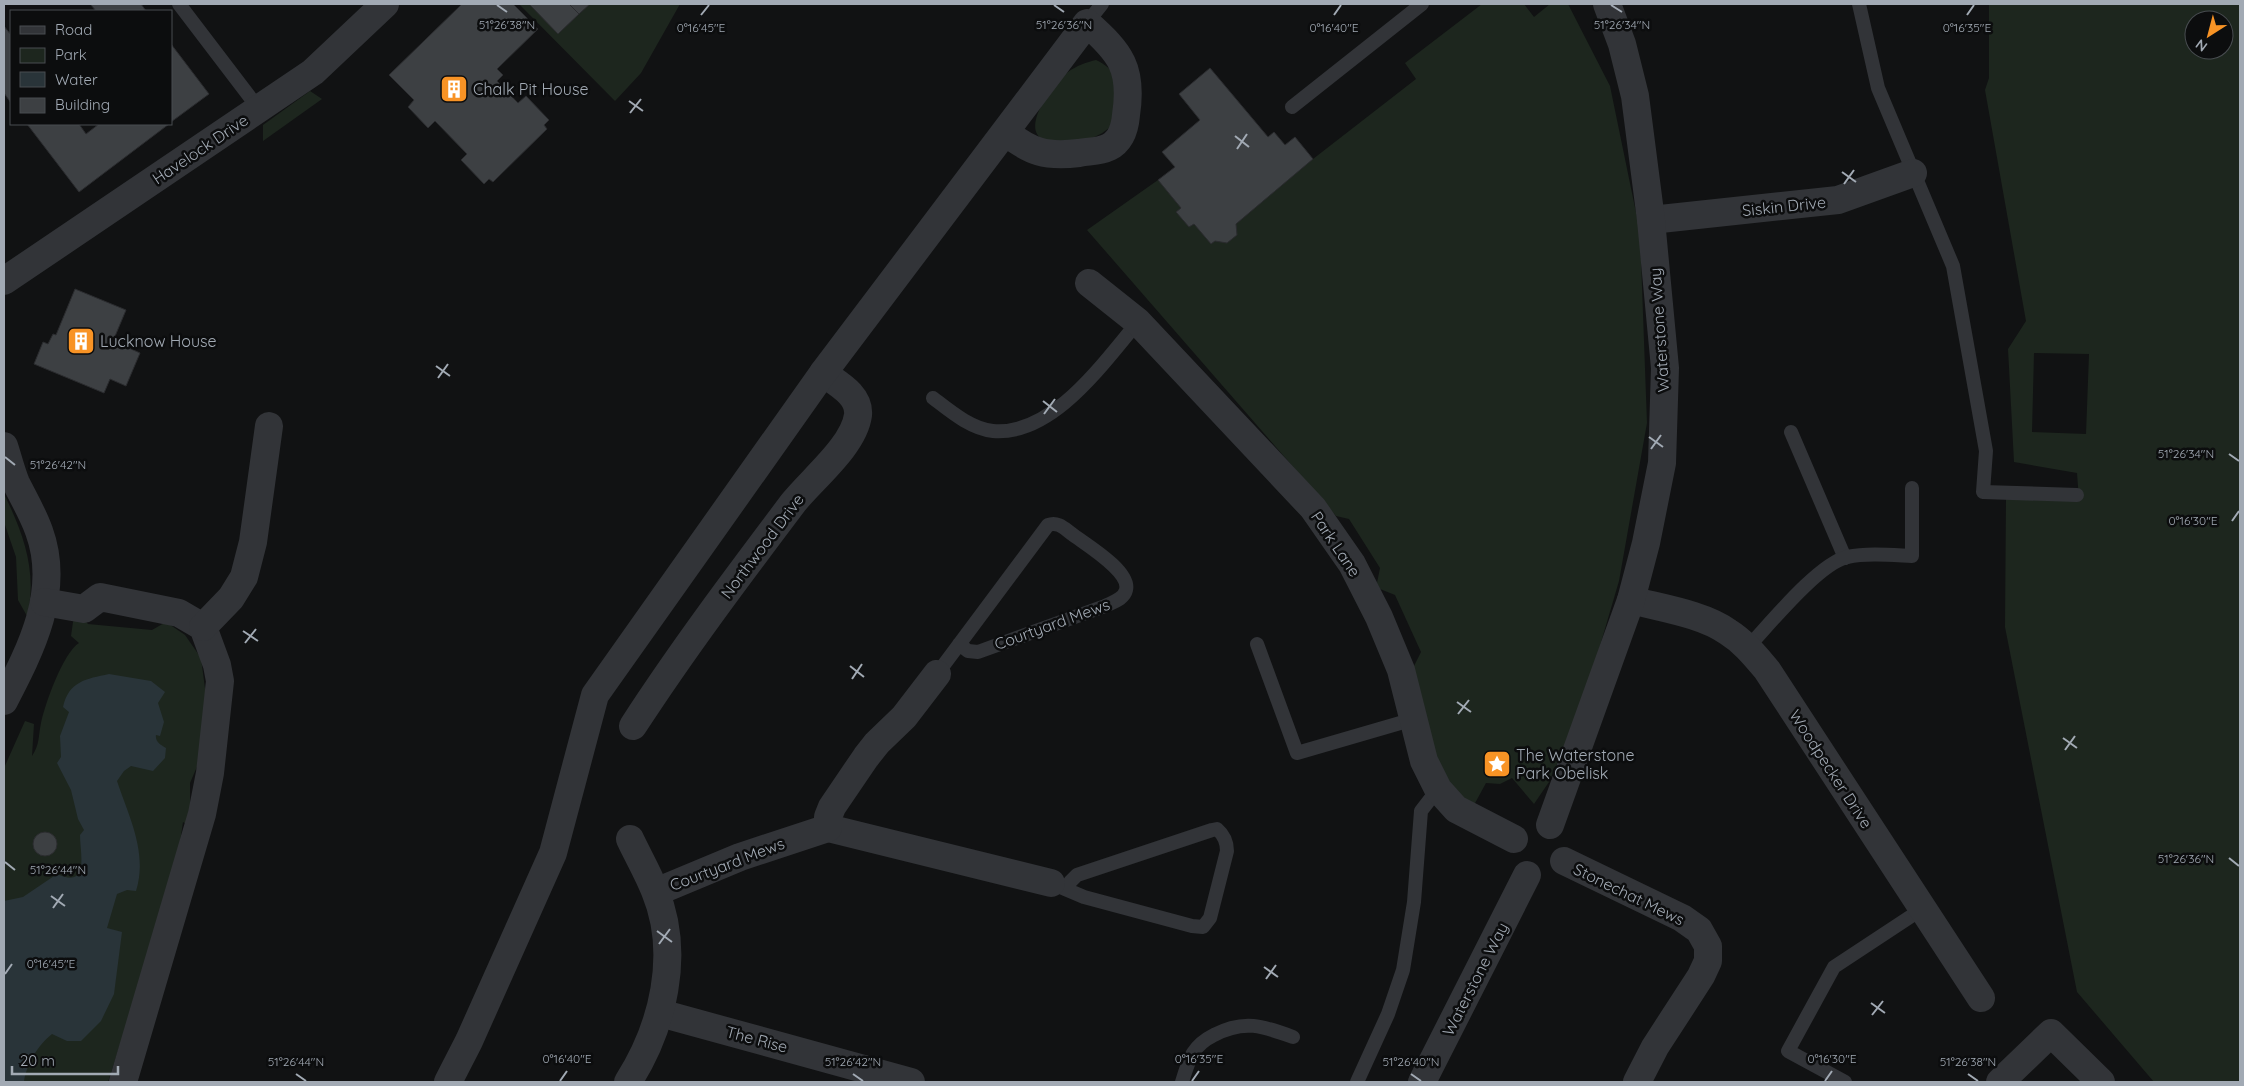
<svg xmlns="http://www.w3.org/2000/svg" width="2244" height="1086" font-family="Quicksand,sans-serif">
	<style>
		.green { fill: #1d261e; fill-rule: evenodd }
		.water { fill: #293439 }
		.building { fill: #3d4043; stroke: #2b2c2f }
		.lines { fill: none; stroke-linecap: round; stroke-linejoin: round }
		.lane { stroke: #323438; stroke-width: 14 }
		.street { stroke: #323438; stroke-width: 28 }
		.ticks { fill: none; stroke: #a2aab4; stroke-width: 2 }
		.labels { text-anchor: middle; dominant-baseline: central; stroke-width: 5; stroke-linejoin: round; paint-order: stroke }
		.poi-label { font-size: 16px; fill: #a2aab4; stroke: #0c0d0e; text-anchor: start }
		.street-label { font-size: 16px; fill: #a2aab4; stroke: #0c0d0e }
		.ticks-label { font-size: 12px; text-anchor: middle; fill: #a2aab4; stroke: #0c0d0e; stroke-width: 5; stroke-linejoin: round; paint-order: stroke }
	</style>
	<rect width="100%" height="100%" fill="#111213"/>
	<g class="green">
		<polygon points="519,4 529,4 558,34 590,4 680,4 641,73 615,101"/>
		<polygon points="1482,4 1524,4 1534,17 1550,4 1568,4 1610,86 1640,232 1647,423 1619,581 1592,673 1563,750 1549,782 1534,804 1512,778 1500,784 1486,783 1474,805 1461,798 1451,788 1435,755 1412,670 1421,652 1395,595 1380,589 1377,583 1380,568 1349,519 1336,516 1087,230 1158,180 1181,208 1176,212 1189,227 1194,224 1211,244 1215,241 1227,243 1237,235 1236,224 1313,159 1416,79 1405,63"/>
		<path d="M1989 4H2240V1082H2154L2077 992 2005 627 2006 499 2079 500 2077 473 2014 462 2008 349 2026 321 1985 90 1989 78ZM2194 20H2224V50H2194ZM2034 353 2089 354 2086 434 2032 432Z"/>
		<path d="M1096 60C1104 63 1116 73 1119 82 1121 90 1114 116 1112 125 1099 138 1084 142 1066 142 1061 142 1052 143 1047 141 1016 132 1055 81 1068 72 1076 66 1087 62 1096 60Z"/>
		<polygon points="310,91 322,99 263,141 263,125"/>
		<path d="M4 494C23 532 38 573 27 616L18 600 16 557 4 522Z"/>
		<path d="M77 611 88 624 152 630 166 622 185 635 201 658 211 734 190 783V808L186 824 183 822 176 869 108 1082H4V768L25 721 34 724 32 756C40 744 38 737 41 723 45 704 63 653 79 643L71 636 73 622Z"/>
	</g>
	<path class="water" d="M109 674 151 681 165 692 158 703 164 722 160 736 156 735C155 742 161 745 166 748L165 758 153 771 131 766 124 771 117 781C129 817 148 853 136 891L127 890 117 894 107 928 122 932 114 994 101 1021 81 1041H67L52 1034C38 1045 26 1065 24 1082H4V901L23 897 57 874C90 889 80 854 80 835L84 830 78 819 71 790 57 763 61 757 60 736 69 712 63 707C69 681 86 679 109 674Z"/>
	<g class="building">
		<polygon points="93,4 141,4 146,11 96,11 91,5"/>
		<polygon points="462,4 513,4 538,29 497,69 503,75 497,81 518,103 526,96 549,120 544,125 547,129 493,182 489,179 484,184 461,160 467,154 435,121 428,128 408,107 414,100 389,75"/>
		<polygon points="529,4 569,4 579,14 558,34"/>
		<polygon points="569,4 590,4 579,14"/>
		<polygon points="4,26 11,35 11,103 4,93"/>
		<polygon points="171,44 209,94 171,122"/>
		<polygon points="1210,68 1268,137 1274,132 1285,145 1295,137 1313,159 1236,224 1237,235 1227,243 1215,241 1211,244 1194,224 1189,227 1176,212 1181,208 1158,180 1175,167 1162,152 1200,120 1179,94"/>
		<polygon points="27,124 79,124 86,134 99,124 169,124 79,192"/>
		<polygon points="75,289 126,310 113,341 140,353 126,386 110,379 104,393 34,364 43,342 48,344 53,334 56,335"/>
		<circle cx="45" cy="844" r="12"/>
	</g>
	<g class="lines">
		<g class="lane">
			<polyline points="179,4 259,109"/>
			<polyline points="1859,4 1878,88 1953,266 1986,451 1983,492 2077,495"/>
			<polyline points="1087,23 1102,4"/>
			<polyline points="1292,107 1422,4"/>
			<path d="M933 398C950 411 971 429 993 431 1053 436 1103 363 1138 322"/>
			<polyline points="1791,432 1845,558"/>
			<polyline points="1257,644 1297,753 1414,719"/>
			<path d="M1748 647C1769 625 1818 564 1847 557 1868 553 1890 555 1912 556V488"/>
			<path d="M937 674 1048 525C1058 521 1065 529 1072 534 1085 544 1131 571 1126 590 1124 599 1113 602 1105 606L978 652 968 651 959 644"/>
			<path d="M1051 883 1084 897 1192 926 1203 927 1210 918 1227 851C1227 843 1224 835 1217 829L1212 830 1077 875 1070 882 1068 889"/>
			<path d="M1182 1082C1185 1072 1188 1062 1193 1053 1198 1045 1206 1039 1214 1035 1244 1019 1263 1026 1293 1037"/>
			<polyline points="1357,1082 1388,1014 1403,970 1414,902 1421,811 1438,789"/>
			<polyline points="1845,1082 1788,1051 1834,967 1922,909"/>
		</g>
		<g class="street">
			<polyline points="1651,220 1838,200 1913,173"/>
			<polyline points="4,281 313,72 385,4"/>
			<polyline points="1089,283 1138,322 1313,508 1352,564 1379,617 1401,670 1424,761 1438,789 1456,809 1514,839"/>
			<path d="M4 446C8 458 11 471 16 483 24 499 33 514 39 531 61 591 31 649 4 701"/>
			<path d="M1631 600C1661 608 1703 614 1728 632 1744 642 1755 656 1767 670L1981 998"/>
			<polyline points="44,602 84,609 100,597 179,613 203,627 217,665 220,681 210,773 202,814 123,1082"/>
			<polyline points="203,627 231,598 244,577 253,542 269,426"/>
			<path d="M633 726C683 649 738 576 793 503 812 479 854 446 858 415 860 395 838 384 823 373"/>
			<polyline points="1550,825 1631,600 1646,543 1662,463 1665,368 1651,220 1635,96 1622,44 1607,4"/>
			<polyline points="828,828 1051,883"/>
			<polyline points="1564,861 1682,918 1699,930 1708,946 1708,961 1701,976 1655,1047 1637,1082"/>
			<polyline points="656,892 740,857 828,828 828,817 832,807 866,757 877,743 904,717 937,674"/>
			<polyline points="660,1013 911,1082"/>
			<path d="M448 1082 469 1041 553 853 595 695 823 373 1087 23C1121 53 1133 69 1126 115 1125 127 1121 141 1109 147 1099 152 1089 151 1079 153 1045 157 1031 152 1005 132"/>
			<path d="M628 1082C663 1027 681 954 655 891 648 873 638 856 630 839"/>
			<polyline points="1422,1082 1527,875"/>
			<polyline points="2000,1082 2051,1033 2101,1082"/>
		</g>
	</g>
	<path class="ticks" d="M497 5 507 12M1054 5 1064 12M1611 5 1622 12M701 15 709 5M1334 15 1341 5M1967 15 1974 5M629 101 643 111M630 113 641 99M1235 136 1249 147M1237 149 1247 134M1842 172 1856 182M1844 184 1854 170M436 366 450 376M438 378 448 364M1043 401 1057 412M1044 414 1055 399M1649 437 1663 447M1651 449 1661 435M2229 454 2239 461M5 457 15 465M2232 521 2239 511M243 631 258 641M245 643 256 629M850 666 864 677M852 679 862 664M1457 702 1471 712M1458 714 1469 700M2063 738 2077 748M2065 750 2075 736M2229 858 2239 866M5 862 15 870M51 896 65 906M53 908 63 894M657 931 672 942M659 944 670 929M1264 967 1278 977M5 974 12 964M1266 979 1276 965M1871 1003 1885 1013M1872 1015 1883 1001M296 1074 306 1081M853 1074 863 1081M1411 1074 1421 1081M1968 1074 1978 1081M560 1081 567 1071M1192 1081 1199 1071M1825 1081 1832 1071"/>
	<defs>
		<g id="building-square" transform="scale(1.4375)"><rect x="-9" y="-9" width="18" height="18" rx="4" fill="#f89325" stroke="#0c0d0e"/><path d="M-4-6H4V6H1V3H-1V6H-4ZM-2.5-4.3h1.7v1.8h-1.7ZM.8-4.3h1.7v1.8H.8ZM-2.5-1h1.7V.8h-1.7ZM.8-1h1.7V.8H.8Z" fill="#fff"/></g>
		<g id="sight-square" transform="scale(1.4375)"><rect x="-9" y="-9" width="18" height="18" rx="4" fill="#f89325" stroke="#0c0d0e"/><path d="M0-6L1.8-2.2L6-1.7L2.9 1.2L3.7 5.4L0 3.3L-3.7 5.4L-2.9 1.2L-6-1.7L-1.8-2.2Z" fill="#fff"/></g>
	</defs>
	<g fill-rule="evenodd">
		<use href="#building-square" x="454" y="89"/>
		<use href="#building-square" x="81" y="341"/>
		<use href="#sight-square" x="1497" y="764"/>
	</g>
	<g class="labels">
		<g class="poi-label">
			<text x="473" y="89">Chalk Pit House</text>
			<text x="100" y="341">Lucknow House</text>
			<text x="1516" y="755">The Waterstone<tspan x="1516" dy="18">Park Obelisk</tspan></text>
		</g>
		<g class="street-label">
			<text transform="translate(200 149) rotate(-34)">Havelock Drive</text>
			<text transform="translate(1784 206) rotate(-6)">Siskin Drive</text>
			<text transform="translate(1659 330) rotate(-94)">Waterstone Way</text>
			<text transform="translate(1336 544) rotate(56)">Park Lane</text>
			<text transform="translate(762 546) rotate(-53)">Northwood Drive</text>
			<text transform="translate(1052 624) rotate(-20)">Courtyard Mews</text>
			<text transform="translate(1831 769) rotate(57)">Woodpecker Drive</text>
			<text transform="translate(727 864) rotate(-21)">Courtyard Mews</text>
			<text transform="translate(1629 894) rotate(26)">Stonechat Mews</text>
			<text transform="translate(1475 979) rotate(-63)">Waterstone Way</text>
			<text transform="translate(757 1039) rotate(15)">The Rise</text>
		</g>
	</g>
	<g class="ticks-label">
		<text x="507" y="29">51°26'38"N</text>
		<text x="1064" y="29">51°26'36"N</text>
		<text x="1622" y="29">51°26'34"N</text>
		<text x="701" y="32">0°16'45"E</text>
		<text x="1967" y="32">0°16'35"E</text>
		<text x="1334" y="32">0°16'40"E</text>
		<text x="2186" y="458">51°26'34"N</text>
		<text x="58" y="469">51°26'42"N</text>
		<text x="2193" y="525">0°16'30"E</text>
		<text x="2186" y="863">51°26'36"N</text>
		<text x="58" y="874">51°26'44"N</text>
		<text x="51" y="968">0°16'45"E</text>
		<text x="567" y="1063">0°16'40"E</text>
		<text x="1199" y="1063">0°16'35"E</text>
		<text x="1832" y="1063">0°16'30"E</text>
		<text x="296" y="1066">51°26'44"N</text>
		<text x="853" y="1066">51°26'42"N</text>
		<text x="1411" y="1066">51°26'40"N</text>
		<text x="1968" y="1066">51°26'38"N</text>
	</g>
	<rect width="2244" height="1086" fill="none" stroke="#a2aab4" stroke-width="10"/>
	<rect x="10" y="10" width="162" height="115" fill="#0c0d0e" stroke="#484c50"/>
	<rect x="20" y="26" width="25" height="8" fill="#323438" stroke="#484c50"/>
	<text x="55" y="35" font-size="15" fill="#a2aab4">Road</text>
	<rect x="20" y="48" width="25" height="15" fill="#1d261e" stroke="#484c50"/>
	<text x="55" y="60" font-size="15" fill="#a2aab4">Park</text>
	<rect x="20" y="72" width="25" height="15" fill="#293439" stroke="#484c50"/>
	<text x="55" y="85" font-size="15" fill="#a2aab4">Water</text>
	<rect x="20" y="98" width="25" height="15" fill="#3d4043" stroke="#484c50"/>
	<text x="55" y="110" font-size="15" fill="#a2aab4">Building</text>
	<g transform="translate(2209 35) rotate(216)"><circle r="24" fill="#0c0d0e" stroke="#484c50"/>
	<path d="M0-4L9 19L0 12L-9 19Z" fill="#f89325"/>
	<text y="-8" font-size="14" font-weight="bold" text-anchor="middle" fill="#a2aab4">N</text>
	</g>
	<path d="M12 1066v8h106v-8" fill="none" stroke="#a2aab4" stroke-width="2.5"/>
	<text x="20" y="1066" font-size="15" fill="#a2aab4" stroke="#0c0d0e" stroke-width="4" paint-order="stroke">20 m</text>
</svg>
